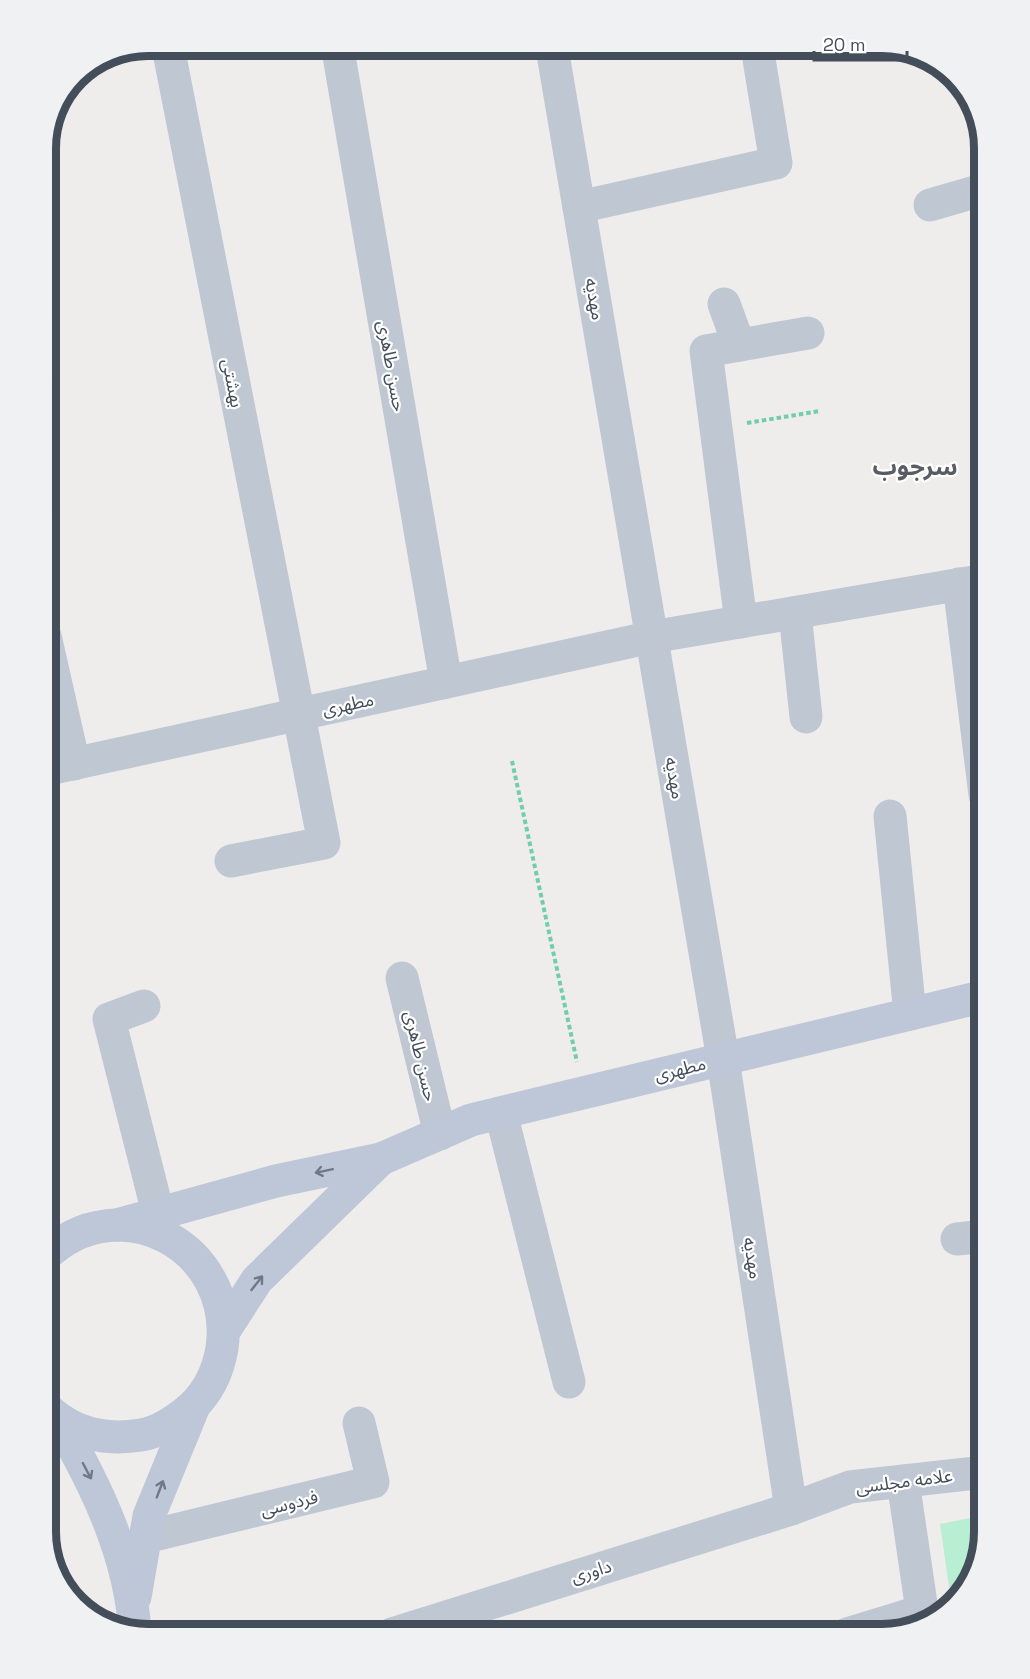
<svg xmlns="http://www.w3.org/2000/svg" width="1030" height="1679" font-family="'Space Grotesk','Noto Sans Arabic',sans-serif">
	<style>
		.green { fill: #b8efd3 }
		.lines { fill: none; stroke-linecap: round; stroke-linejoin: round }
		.path { stroke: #70cea9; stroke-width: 4; stroke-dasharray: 4.5 3; stroke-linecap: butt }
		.street { stroke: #bfc7d3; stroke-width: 33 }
		.secondary { stroke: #bec7d7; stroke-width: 33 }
		.oneway { stroke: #6f7886 }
		.labels { text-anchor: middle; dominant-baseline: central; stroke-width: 4.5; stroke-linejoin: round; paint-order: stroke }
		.street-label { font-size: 18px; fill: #444e5a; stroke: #fff }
		.district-label { font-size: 24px; font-weight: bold; fill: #595c62; stroke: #fff }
		.rim { fill: none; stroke: #444e5a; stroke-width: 8 }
	</style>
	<rect width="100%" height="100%" fill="#efedec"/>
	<polygon class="green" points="985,1515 985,1532 971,1583 951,1601 940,1524"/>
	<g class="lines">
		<g class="path">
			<polyline points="747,423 820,411"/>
			<polyline points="512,761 577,1062"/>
		</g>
		<g class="street">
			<polyline points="552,48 723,1059 791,1509"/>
			<polyline points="338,50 446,682"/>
			<polyline points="169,52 324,843 231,861"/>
			<polyline points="930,205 985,189"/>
			<polyline points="579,207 776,163 757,47"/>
			<polyline points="724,304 739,345"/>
			<polyline points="959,584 985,795"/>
			<polyline points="795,613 806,717"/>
			<polyline points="741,622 706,351 808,333"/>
			<polyline points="45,636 74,764"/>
			<polyline points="45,770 652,637 985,580"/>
			<polyline points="890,816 910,1014"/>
			<polyline points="402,978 440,1134"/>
			<polyline points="144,1006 109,1019 158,1213"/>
			<polyline points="501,1113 569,1382"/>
			<polyline points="957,1239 985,1236"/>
			<polyline points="903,1481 924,1624"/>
			<polyline points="146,1537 373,1482 359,1423"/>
			<polyline points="392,1634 791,1509 850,1487 985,1472"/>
			<polyline points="847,1634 922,1611"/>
		</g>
		<g class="secondary">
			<polyline points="117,1225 276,1181 381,1159 471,1120 985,996"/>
			<polyline points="224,1331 257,1280 381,1159"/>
			<path d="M45 1407C71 1433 105 1441 141 1435 160 1432 177 1420 192 1407 209 1391 218 1372 222 1348 236 1247 119 1184 45 1256"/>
			<path d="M58 1420C96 1485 130 1555 135 1632"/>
			<polyline points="135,1597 149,1516 194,1406"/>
		</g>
	</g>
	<defs><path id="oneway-shaft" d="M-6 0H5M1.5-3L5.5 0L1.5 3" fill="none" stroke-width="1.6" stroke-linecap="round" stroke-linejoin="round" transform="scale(1.5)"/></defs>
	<g class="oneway">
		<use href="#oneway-shaft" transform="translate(324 1171) rotate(168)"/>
		<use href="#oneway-shaft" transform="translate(257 1283) rotate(-52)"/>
		<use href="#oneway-shaft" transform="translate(87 1471) rotate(62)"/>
		<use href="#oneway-shaft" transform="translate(160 1489) rotate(-69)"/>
	</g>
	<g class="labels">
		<g class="street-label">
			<text transform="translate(595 299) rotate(80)">مهدیه</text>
			<text transform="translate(392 366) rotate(80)">حسن طاهری</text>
			<text transform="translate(233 383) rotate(79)">بهشتی</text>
			<text transform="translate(348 704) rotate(-12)">مطهری</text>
			<text transform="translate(675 778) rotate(80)">مهدیه</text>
			<text transform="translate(421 1056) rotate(77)">حسن طاهری</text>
			<text transform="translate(680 1069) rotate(-14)">مطهری</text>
			<text transform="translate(753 1258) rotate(81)">مهدیه</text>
			<text transform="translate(904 1481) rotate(-7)">علامه مجلسی</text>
			<text transform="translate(289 1503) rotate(-14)">فردوسی</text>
			<text transform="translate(591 1571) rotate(-17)">داوری</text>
		</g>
		<g class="district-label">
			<text x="915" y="466">سرجوب</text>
		</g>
	</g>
	<path d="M0 0H1030V1679H0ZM148 56H882A92 92 0 0 1 974 148V1532A92 92 0 0 1 882 1624H148A92 92 0 0 1 56 1532V148A92 92 0 0 1 148 56Z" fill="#f0f1f2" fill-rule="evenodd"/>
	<path class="rim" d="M148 56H882A92 92 0 0 1 974 148V1532A92 92 0 0 1 882 1624H148A92 92 0 0 1 56 1532V148A92 92 0 0 1 148 56Z"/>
	<path d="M814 51v9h93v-9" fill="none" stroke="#444e5a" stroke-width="3"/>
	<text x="823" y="51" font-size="18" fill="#444e5a" stroke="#ffffff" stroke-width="4.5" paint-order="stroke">20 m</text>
</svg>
